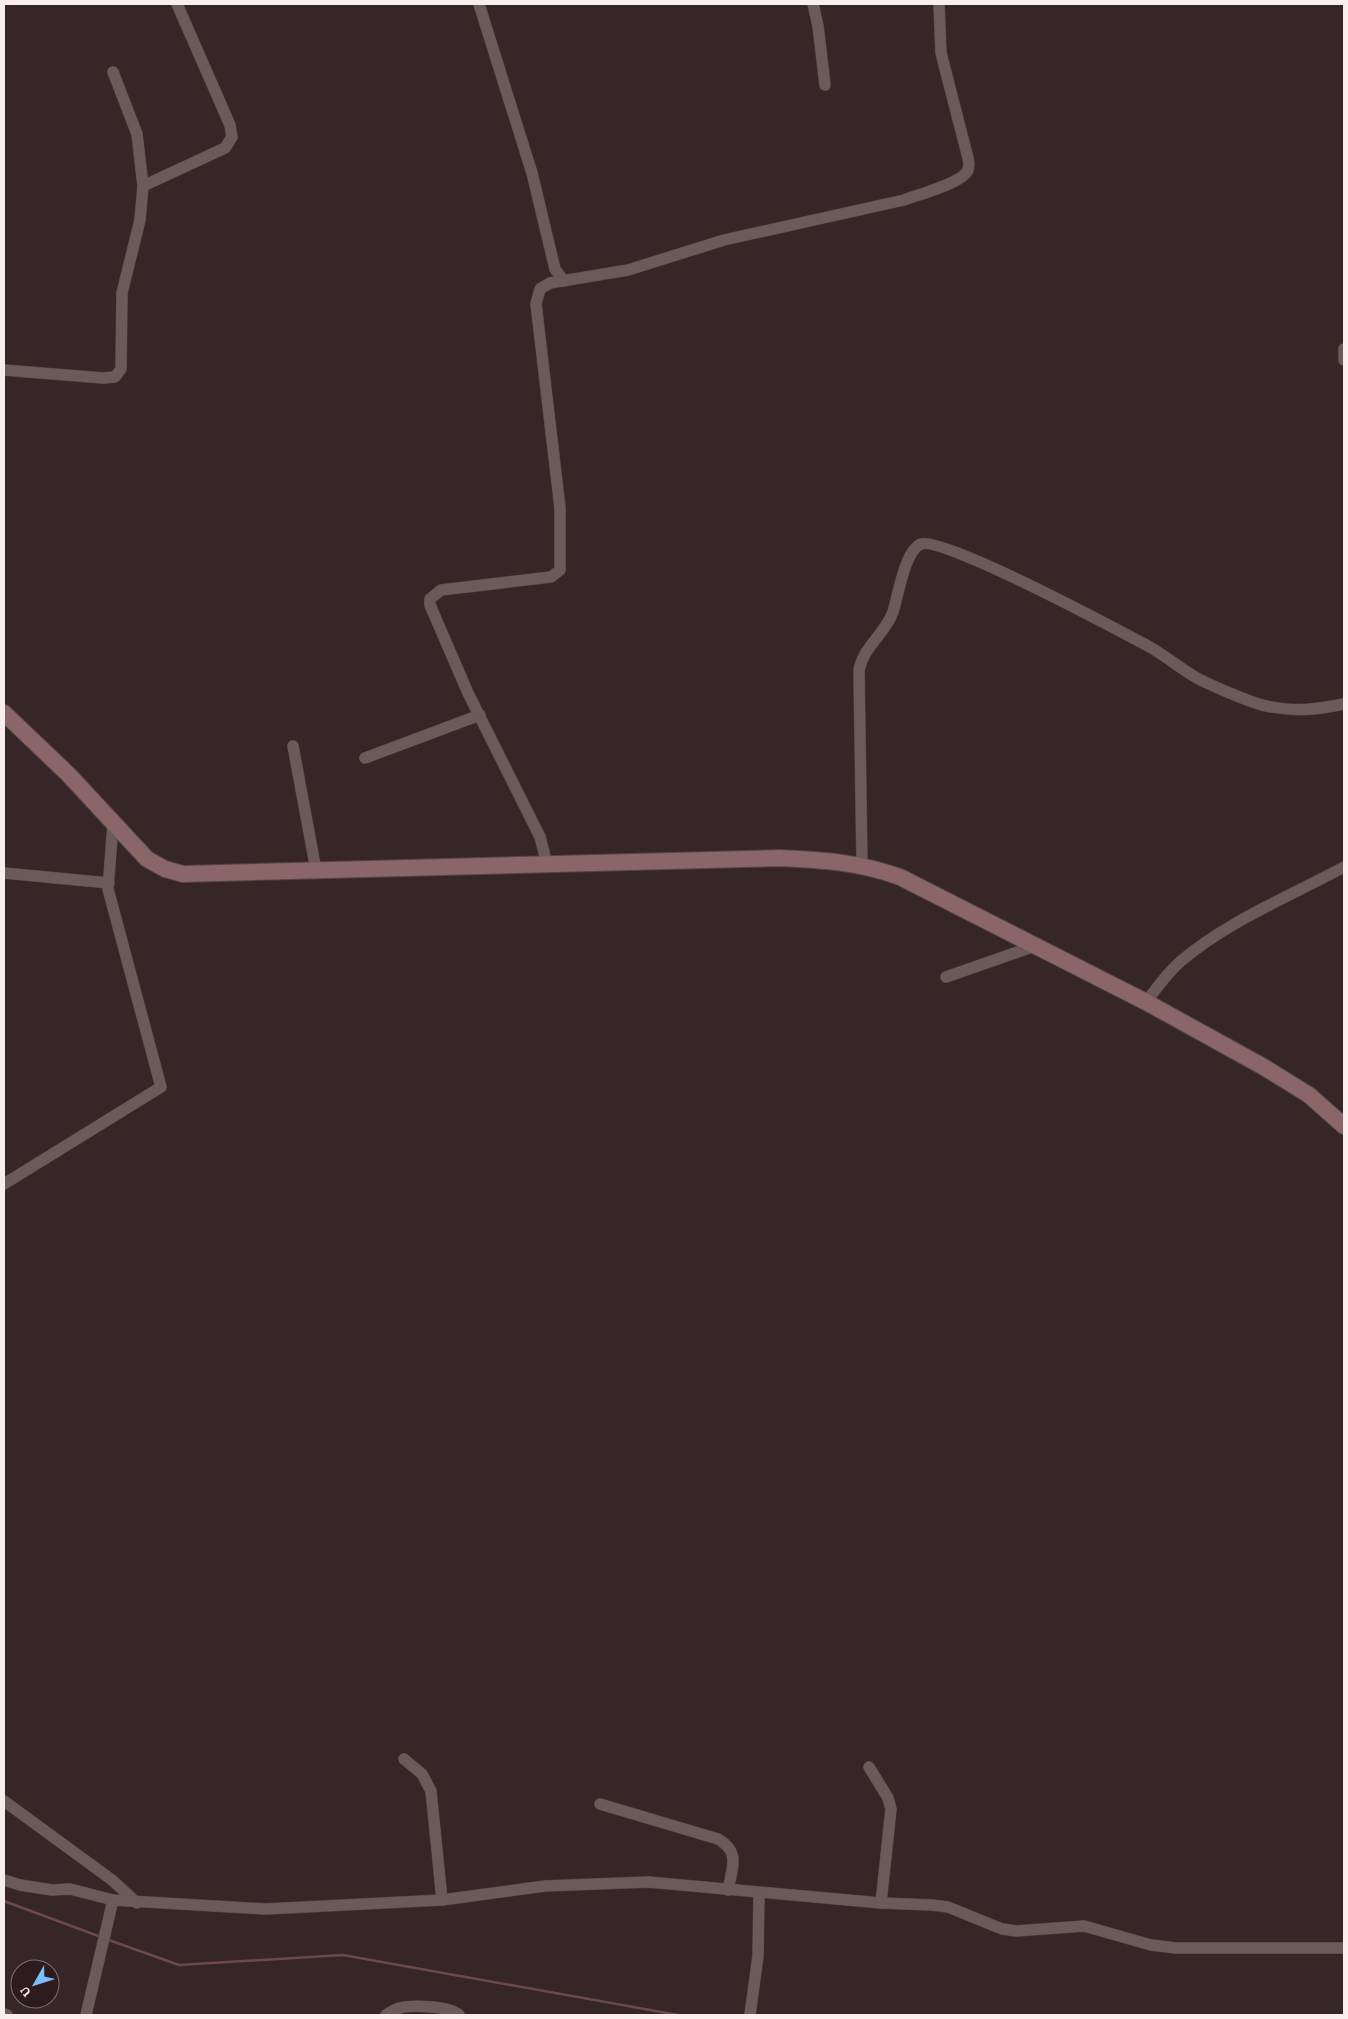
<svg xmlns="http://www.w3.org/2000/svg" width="1348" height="2019" font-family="'Crimson Pro',serif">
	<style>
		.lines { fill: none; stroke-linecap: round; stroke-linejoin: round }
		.stream { stroke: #6d494f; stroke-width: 2.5 }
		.street-casing { stroke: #524545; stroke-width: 12 }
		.secondary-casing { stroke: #524545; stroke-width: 18 }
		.street { stroke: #6c595a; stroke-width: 11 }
		.secondary { stroke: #8b6668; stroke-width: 16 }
	</style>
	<rect width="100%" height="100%" fill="#362627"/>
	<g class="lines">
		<g class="stream">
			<polyline points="4,1901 101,1937"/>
			<polyline points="106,1939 179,1965 343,1955 678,2015"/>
		</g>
		<g class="street-casing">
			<g id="street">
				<polyline points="479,4 532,173 555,269 564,281"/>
				<polyline points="813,4 818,26 825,85"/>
				<polyline points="143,186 225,148 232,137 230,125 177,4"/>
				<polyline points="1344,349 1344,360"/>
				<polyline points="4,370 103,378 115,377 121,369 122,293 140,220 143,186 137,134 113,72"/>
				<polyline points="293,746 316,870"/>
				<polyline points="365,758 480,715"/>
				<path d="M547 864 540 837 468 693 430 605V599L441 590 551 577 560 570V508L536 304 540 289 550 283 628 270 724 240 904 200C917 195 963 183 968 170 969 166 969 162 968 158L941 53 939 4"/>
				<path d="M862 865 859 670C864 646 885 634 893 612 898 596 905 550 921 544 943 536 1118 630 1148 646 1163 654 1177 666 1192 675 1204 683 1252 703 1266 706 1296 712 1314 710 1344 704"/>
				<polyline points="4,873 109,883"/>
				<polyline points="946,977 1035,946"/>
				<path d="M1146 1002C1157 988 1167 973 1181 961 1228 921 1290 896 1344 867"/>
				<polyline points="4,1184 161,1087 108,889 113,824"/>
				<polyline points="404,1759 422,1774 431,1791 442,1900"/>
				<polyline points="869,1767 888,1798 891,1809 881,1903"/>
				<polyline points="4,1801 112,1880 137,1903"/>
				<path d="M600 1804 718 1839C741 1852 732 1868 728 1890"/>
				<polyline points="4,1880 20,1885 52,1890 70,1889 113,1900"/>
				<polyline points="4,2014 7,2015"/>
				<polyline points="86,2015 113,1900 266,1909 442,1900 545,1886 648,1882 881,1903 932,1905 948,1907 1002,1929 1016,1931 1084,1926 1151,1945 1176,1948 1344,1948"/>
				<path d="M386 2015C391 2012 395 2009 400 2008 412 2005 451 2006 459 2015"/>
				<polyline points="750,2015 758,1956 759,1893"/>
			</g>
		</g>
		<g class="secondary-casing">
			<path id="secondary" d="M4 713 68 774 147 859 165 869 183 874 779 858C823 860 858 862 900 877L1146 1002 1262 1066 1309 1095 1344 1126"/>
		</g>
		<use href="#street" class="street"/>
		<use href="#secondary" class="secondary"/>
	</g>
	<rect width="1348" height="2019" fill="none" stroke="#f9eeee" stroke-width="10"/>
	<g transform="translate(35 1984) rotate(231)"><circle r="24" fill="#2c1c1d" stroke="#7e7071"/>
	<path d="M0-4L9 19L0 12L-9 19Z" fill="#7bbef9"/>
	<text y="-8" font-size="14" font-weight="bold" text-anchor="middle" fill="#f9eeee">U</text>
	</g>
</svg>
